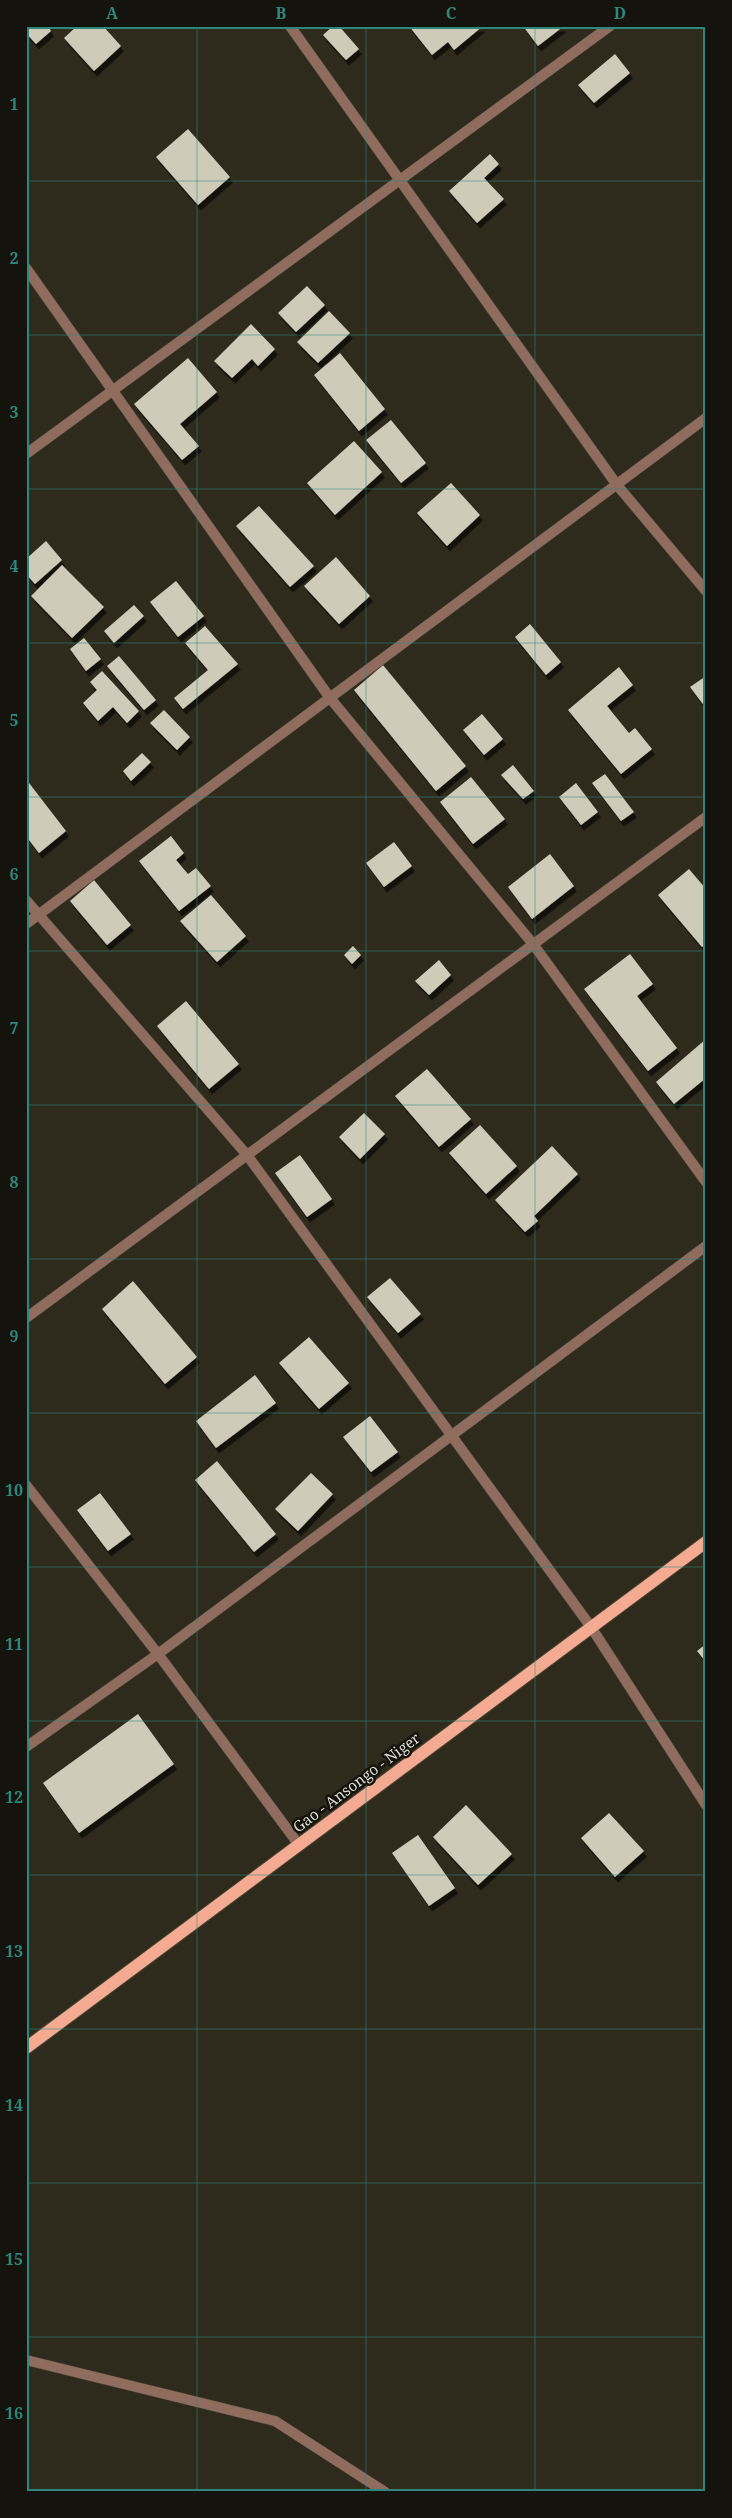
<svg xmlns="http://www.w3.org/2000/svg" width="732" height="2518" font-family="'Noto Serif',serif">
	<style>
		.building { fill: #cfcbb9; filter: url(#shadow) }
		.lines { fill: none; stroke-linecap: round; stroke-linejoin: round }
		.street-casing { stroke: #4a4839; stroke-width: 11 }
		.primary-casing { stroke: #4a4839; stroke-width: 14 }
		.street { stroke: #906c5f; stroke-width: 10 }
		.primary { stroke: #f5ab92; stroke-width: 12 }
		.grid { fill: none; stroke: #2e867d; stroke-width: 1; stroke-opacity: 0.55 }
		.labels { text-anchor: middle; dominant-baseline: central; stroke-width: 5; stroke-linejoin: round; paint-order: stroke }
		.street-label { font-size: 15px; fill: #dfded4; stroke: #15130d }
		.neatline { fill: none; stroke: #2e867d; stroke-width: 2 }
		.grid-label { font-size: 16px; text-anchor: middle; font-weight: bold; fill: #2e867d }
	</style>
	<defs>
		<filter id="shadow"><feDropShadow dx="3" dy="5.5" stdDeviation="0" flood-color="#0009"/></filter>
	</defs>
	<rect width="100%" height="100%" fill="#2e2b1c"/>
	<g class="building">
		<polygon points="26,26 48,26 51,31 36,44 26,33"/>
		<polygon points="77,26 103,26 121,46 94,71 64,38"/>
		<polygon points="333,26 339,26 359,49 346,60 323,35"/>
		<polygon points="409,26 483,26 454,50 448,42 432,55"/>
		<polygon points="523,26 564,26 538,46"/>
		<polygon points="615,54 630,73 594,103 578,85"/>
		<polygon points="188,129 230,177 198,205 156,157"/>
		<polygon points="490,154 499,164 484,178 504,199 477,223 449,191"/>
		<polygon points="307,286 325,305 296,332 278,313"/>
		<polygon points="329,311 350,333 318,363 297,342"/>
		<polygon points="251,324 275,349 258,366 252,359 232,378 214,361"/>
		<polygon points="340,353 385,409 359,431 314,375"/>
		<polygon points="188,358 217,392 180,424 199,446 182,460 134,404"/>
		<polygon points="391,420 426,463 401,483 366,440"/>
		<polygon points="354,441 382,472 335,515 307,483"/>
		<polygon points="451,483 480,515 447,546 417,513"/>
		<polygon points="259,506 314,566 290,587 236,526"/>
		<polygon points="46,541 62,560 35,584 26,574 26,559"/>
		<polygon points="336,557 370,596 339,624 304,586"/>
		<polygon points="62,565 104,607 72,638 31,596"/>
		<polygon points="176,581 204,616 178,637 150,602"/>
		<polygon points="134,605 144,616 114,643 104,631"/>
		<polygon points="530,624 561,662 546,675 515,637"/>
		<polygon points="205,626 238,664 183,709 174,698 208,670 185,643"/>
		<polygon points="84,638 101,659 86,671 70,649"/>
		<polygon points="119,656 156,700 144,710 107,666"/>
		<polygon points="383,665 466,766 436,791 354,690"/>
		<polygon points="619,667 633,685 607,706 629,733 635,728 652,749 621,774 568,710"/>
		<polygon points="102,671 139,711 127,723 113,707 98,721 83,703 97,690 90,682"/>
		<polygon points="706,676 706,708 690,687"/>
		<polygon points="164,710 190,737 177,750 150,723"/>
		<polygon points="482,714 503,739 484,755 463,730"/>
		<polygon points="142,753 151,762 131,781 123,771"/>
		<polygon points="513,765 534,791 523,799 501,775"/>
		<polygon points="605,774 634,812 621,821 592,783"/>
		<polygon points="471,777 505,819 473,844 440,802"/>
		<polygon points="26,779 66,831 39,853 26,836"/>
		<polygon points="576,783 598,812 581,825 559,797"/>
		<polygon points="171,836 184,853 176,860 188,874 196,868 211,886 179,911 139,861"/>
		<polygon points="394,842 412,866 384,887 366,863"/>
		<polygon points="550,854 574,886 532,919 508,887"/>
		<polygon points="689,869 706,889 706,944 702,947 658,895"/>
		<polygon points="94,880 131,925 107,945 70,901"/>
		<polygon points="211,895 246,936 217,962 180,921"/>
		<polygon points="353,946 361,955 352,964 344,955"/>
		<polygon points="630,954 653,984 637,996 677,1048 648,1071 584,989"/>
		<polygon points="439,960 451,975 429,995 415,981"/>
		<polygon points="186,1001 239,1064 209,1089 157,1026"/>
		<polygon points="706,1039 706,1078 674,1104 656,1082"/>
		<polygon points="427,1069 471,1119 439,1147 395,1096"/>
		<polygon points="364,1113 385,1134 360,1159 339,1137"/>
		<polygon points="480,1125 517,1166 486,1194 449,1153"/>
		<polygon points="552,1146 578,1174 534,1216 538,1221 525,1232 495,1200"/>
		<polygon points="300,1155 332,1199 307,1217 275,1173"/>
		<polygon points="390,1278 421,1314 398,1333 367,1297"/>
		<polygon points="133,1281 197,1357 165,1384 102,1309"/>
		<polygon points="309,1337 349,1383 319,1409 279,1363"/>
		<polygon points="255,1375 276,1403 216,1448 196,1421"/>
		<polygon points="370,1416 398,1452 371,1472 343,1437"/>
		<polygon points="217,1461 276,1534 254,1552 195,1480"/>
		<polygon points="311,1473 333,1494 298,1531 275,1509"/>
		<polygon points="100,1493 131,1534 108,1551 77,1510"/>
		<polygon points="706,1644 706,1662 697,1651"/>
		<polygon points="138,1714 174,1764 79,1833 43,1783"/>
		<polygon points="466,1805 512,1854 478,1885 433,1837"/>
		<polygon points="609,1813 644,1851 615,1877 581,1838"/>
		<polygon points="418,1835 455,1888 429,1906 392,1853"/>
	</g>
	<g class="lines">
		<g class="street-casing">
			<g id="street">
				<polyline points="290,26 617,485 706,591"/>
				<polyline points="26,268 330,698 533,944 706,1182"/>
				<polyline points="26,454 610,26"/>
				<polyline points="26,900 247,1155 591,1627 706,1805"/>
				<polyline points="26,924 706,418"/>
				<polyline points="26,1318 706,817"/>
				<polyline points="26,1485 158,1654 299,1845"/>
				<polyline points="26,1747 158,1654 706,1246"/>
				<polyline points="26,2360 275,2421 385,2492"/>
			</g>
		</g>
		<g class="primary-casing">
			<polyline id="primary" points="26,2048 706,1542"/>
		</g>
		<use href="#street" class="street"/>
		<use href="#primary" class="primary"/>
	</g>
	<path class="grid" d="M197 26V2492M366 26V2492M535 26V2492M26 181H706M26 335H706M26 489H706M26 643H706M26 797H706M26 951H706M26 1105H706M26 1259H706M26 1413H706M26 1567H706M26 1721H706M26 1875H706M26 2029H706M26 2183H706M26 2337H706"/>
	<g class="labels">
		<g class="street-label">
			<text transform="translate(356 1782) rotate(-37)">Gao - Ansongo - Niger</text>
		</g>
	</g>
	<rect width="732" height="2518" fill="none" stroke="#15130d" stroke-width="55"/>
	<rect x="28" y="28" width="676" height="2462" class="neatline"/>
	<g class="grid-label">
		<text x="112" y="19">A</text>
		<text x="281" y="19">B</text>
		<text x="451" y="19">C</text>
		<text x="620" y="19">D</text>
		<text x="14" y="110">1</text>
		<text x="14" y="264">2</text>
		<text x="14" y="418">3</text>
		<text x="14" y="572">4</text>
		<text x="14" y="726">5</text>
		<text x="14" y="880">6</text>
		<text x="14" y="1034">7</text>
		<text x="14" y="1188">8</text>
		<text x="14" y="1342">9</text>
		<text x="14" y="1496">10</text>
		<text x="14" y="1650">11</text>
		<text x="14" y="1803">12</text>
		<text x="14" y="1957">13</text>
		<text x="14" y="2111">14</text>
		<text x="14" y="2265">15</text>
		<text x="14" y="2419">16</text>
	</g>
</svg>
